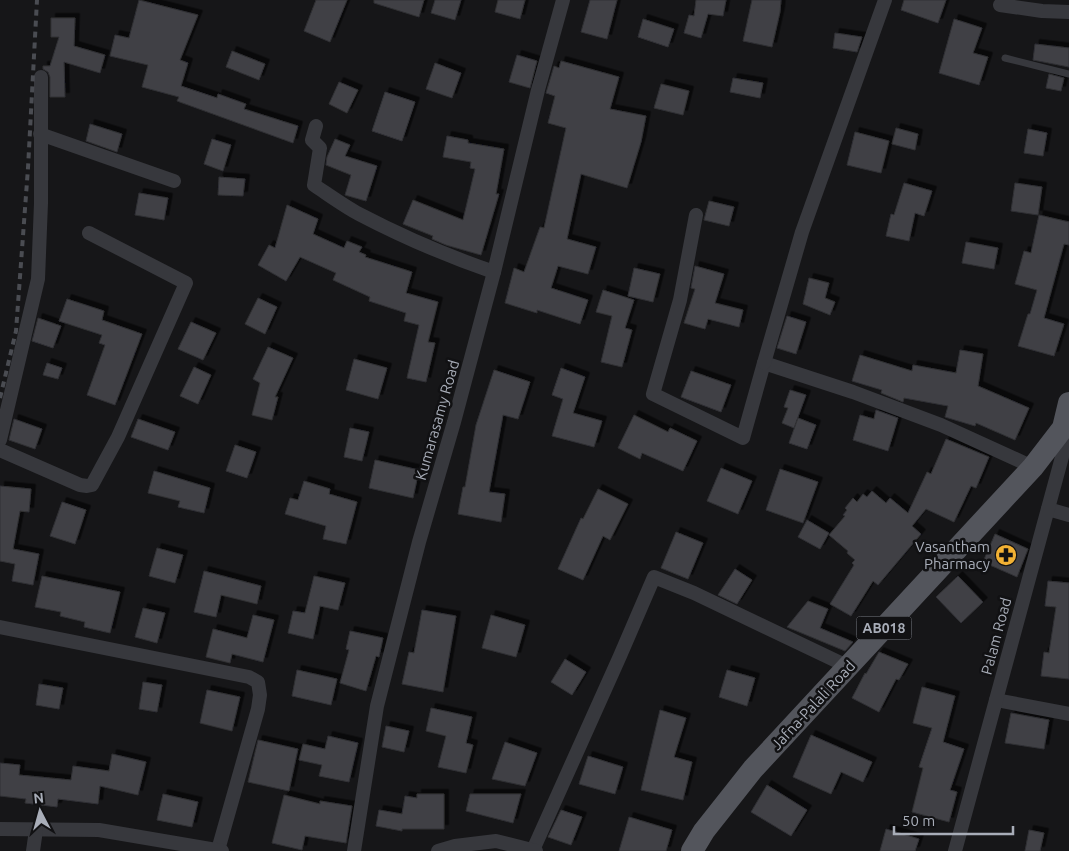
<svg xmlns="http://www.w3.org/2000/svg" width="1069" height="851" font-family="Ubuntu,sans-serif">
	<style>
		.building { fill: #404145; stroke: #303034; filter: url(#shadow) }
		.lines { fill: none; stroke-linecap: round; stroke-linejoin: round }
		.service { stroke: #37383d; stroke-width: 7 }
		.minor { stroke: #37383d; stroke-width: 14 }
		.primary { stroke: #53555c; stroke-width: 22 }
		.rail { stroke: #4a4c52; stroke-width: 4; stroke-dasharray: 6 5; stroke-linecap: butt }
		.labels { text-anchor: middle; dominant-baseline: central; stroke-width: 5; stroke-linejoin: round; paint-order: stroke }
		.shield { fill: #111113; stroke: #7b7e86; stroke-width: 1 }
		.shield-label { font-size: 14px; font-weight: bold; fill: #a8adb8 }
		.street-label { font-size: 15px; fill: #a8adb8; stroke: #111113 }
		.poi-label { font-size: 15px; fill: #a8adb8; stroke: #111113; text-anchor: end }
	</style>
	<defs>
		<filter id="shadow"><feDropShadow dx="4.5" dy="-4.5" stdDeviation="0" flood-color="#0009"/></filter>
	</defs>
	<rect width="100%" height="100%" fill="#161618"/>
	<g class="building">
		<polygon points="139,0 198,15 180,60 188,63 181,86 217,98 218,94 246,104 244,109 298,126 293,143 177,101 179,97 142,87 148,65 110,56 115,35 129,38"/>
		<polygon points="316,0 347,0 330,42 304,31"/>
		<polygon points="374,0 424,0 419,17 374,3"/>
		<polygon points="435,0 461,0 455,20 431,13"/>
		<polygon points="498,0 525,0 520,19 495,12"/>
		<polygon points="590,0 617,0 607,39 581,32"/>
		<polygon points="696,0 726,0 723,16 708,14 701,38 684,33 689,15 694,16"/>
		<polygon points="752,0 781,0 780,12 772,47 743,41"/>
		<polygon points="904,0 946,0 938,23 901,10"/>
		<polygon points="51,18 75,18 74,46 105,55 100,73 64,62 65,97 50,97 50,77 48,72 43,69 43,66 50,66 59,37 51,37"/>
		<polygon points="643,19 674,29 668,47 638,37"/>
		<polygon points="954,19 982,28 973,53 988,57 979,85 939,73"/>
		<polygon points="835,33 862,37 857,52 833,48"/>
		<polygon points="1035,44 1069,48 1069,67 1033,60"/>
		<polygon points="232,51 265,64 259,80 226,67"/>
		<polygon points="517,55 537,61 530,88 509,82"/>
		<polygon points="561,61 619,77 610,109 646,116 641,142 627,188 581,174 567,239 596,247 588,274 558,266 551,288 588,300 580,324 537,310 537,313 505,303 514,268 524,272 540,227 544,228 566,128 548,123 555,96 546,93 554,66 559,68"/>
		<polygon points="435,63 461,73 452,98 426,89"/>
		<polygon points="1049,74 1064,78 1061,91 1046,88"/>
		<polygon points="733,78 763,83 760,98 730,92"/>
		<polygon points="339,82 358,90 347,113 329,104"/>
		<polygon points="661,84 689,91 683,115 654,108"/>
		<polygon points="385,92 415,102 402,141 372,131"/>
		<polygon points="90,124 122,134 117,152 86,141"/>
		<polygon points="896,128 918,134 915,150 892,144"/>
		<polygon points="1028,129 1047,133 1043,156 1024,153"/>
		<polygon points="855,132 889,141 881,173 847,165"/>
		<polygon points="447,136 468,140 468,143 504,149 496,194 499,194 481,255 446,245 432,239 433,236 403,224 413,200 463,220 475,169 470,168 471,162 443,157"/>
		<polygon points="212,139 231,145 223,171 204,164"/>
		<polygon points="335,139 350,145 345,156 377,166 366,201 345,195 351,175 326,165 327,157"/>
		<polygon points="219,177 245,179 243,196 218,195"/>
		<polygon points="904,183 932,191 924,216 915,213 909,241 886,236 891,214 894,215"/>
		<polygon points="1015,183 1042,187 1038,215 1011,211"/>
		<polygon points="139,193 168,198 164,220 135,215"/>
		<polygon points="709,201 734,207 729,226 704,220"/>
		<polygon points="287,205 318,219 313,234 344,248 347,241 362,247 359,252 366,255 365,257 412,272 406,293 438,302 428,342 435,343 426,382 407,378 419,325 404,321 406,313 369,301 370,297 333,280 336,273 300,257 286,281 258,265 269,245 275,248"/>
		<polygon points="1039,215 1069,222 1069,245 1064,244 1044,318 1064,324 1054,356 1018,346 1028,314 1030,314 1037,290 1015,284 1024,251 1031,253"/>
		<polygon points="966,242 998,248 994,269 962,263"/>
		<polygon points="695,266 724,274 715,303 743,310 739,327 708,319 705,329 684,323 695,289 691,288"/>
		<polygon points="634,268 660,274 653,302 628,296"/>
		<polygon points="809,278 829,283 825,298 835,302 830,315 803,304"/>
		<polygon points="603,290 634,300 625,328 632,330 622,367 601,362 612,316 596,312"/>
		<polygon points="258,298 277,307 265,334 245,324"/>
		<polygon points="67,299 104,311 102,320 142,334 115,405 87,395 105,345 99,343 102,335 59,321"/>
		<polygon points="787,316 806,322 796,354 777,348"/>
		<polygon points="38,318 61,326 53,348 32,341"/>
		<polygon points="191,322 216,333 203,360 178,349"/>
		<polygon points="268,347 293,358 275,397 278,397 272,420 252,415 260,383 253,379"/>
		<polygon points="960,350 983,354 978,386 1029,408 1015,440 976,423 975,426 945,417 948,406 904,398 903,402 881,393 882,390 852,381 860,355 912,371 913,365 956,373"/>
		<polygon points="354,359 387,368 378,399 346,390"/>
		<polygon points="47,363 62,368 58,379 43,375"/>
		<polygon points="194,367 211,375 198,404 180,396"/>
		<polygon points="561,368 585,377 573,413 602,421 594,447 552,436 563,399 552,395"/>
		<polygon points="494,370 530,382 518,419 503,415 489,492 505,494 501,522 458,514 463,487 465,487 476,425"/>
		<polygon points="691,371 731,385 721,412 681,397"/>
		<polygon points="790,390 806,395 794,428 782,423 788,408 784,407"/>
		<polygon points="876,410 898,418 888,451 853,440 860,415 874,419"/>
		<polygon points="634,415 668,432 670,428 697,441 683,471 642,453 640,459 618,448"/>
		<polygon points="798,418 816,425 807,449 789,443"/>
		<polygon points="14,419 42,429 35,449 9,440"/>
		<polygon points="138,419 175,432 168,450 131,437"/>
		<polygon points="350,428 369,432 362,461 344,457"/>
		<polygon points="946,439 989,457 976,488 971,486 954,522 926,509 912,526 921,534 878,585 873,581 851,616 830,604 854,565 852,563 855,560 847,553 848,551 829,535 845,516 843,515 847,510 845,508 853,498 857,502 863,494 867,497 872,491 886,503 890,498 908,513 927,472 931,474"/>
		<polygon points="235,445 256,452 247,478 226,471"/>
		<polygon points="375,460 419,470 413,498 369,488"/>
		<polygon points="721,468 752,481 738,514 707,501"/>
		<polygon points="780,469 818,482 803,523 766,510"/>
		<polygon points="154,471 210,488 204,513 178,507 180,501 148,493"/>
		<polygon points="304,481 330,489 329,494 357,502 346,544 323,539 326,526 285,514 290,498 298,500"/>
		<polygon points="0,486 31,489 29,512 20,511 13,549 39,554 33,585 12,581 15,564 0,561"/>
		<polygon points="598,489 628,504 610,540 603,536 583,580 558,569 581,518 583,519"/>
		<polygon points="62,502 86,510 75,544 50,536"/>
		<polygon points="807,520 829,533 820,549 798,537"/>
		<polygon points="676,532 703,543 688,579 661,568"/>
		<polygon points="995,534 1028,549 1017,577 983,562"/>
		<polygon points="157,548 183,555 175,583 149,576"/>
		<polygon points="735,569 752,580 737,604 718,595"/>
		<polygon points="204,571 261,586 257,604 221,595 216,617 194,612"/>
		<polygon points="42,576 120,592 110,633 84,627 85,622 60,616 61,612 35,607"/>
		<polygon points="314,576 345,583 338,610 320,606 313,639 288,633 293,611 305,613"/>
		<polygon points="958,576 983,602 961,623 936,597"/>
		<polygon points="1048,581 1069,583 1069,679 1041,676 1044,652 1049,653 1056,607 1045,606"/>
		<polygon points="808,601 828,609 820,628 853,642 845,651 787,627"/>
		<polygon points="143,608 165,613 157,643 135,637"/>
		<polygon points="422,610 456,616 443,692 402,684 409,652 414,653"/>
		<polygon points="253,615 274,620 263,662 232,654 230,663 206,657 213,629 247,638"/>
		<polygon points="491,615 525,625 516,657 482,648"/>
		<polygon points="350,631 383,638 379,657 376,656 366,691 340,683 349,650 346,649"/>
		<polygon points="879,652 908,664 899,680 896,679 879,712 852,698 865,673 866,674"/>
		<polygon points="565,659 586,672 572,695 551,682"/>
		<polygon points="297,670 337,679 331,705 292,696"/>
		<polygon points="727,670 755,678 747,706 719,697"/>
		<polygon points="143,682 162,685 157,712 139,709"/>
		<polygon points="39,684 63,688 59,709 36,705"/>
		<polygon points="922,687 955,696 943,742 964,749 950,790 957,792 949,822 912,812 923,768 919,767 932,728 913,723"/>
		<polygon points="207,690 240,697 232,731 200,723"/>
		<polygon points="431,708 472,717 466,743 473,745 466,773 438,767 446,736 426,731"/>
		<polygon points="660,710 686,718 674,757 692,762 683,800 641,790"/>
		<polygon points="1011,713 1049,720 1044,749 1005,743"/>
		<polygon points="386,726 409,731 404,752 382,747"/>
		<polygon points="811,735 872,762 863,782 841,772 831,794 793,777"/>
		<polygon points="328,736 358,743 349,782 319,776 322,765 299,760 303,744 325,749"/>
		<polygon points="258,740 298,749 289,791 248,782"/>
		<polygon points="505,742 537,753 525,786 492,779"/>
		<polygon points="112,754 146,762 138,795 100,786 98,804 58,799 57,807 25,803 26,799 0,796 0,763 20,765 19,775 71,780 73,766 109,771"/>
		<polygon points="588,756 623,767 615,794 579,784"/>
		<polygon points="767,785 807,810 791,836 751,812"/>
		<polygon points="163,794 198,802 192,827 157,820"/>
		<polygon points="417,794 444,794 444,829 402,829 402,831 376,826 379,810 402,814 405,796 417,798"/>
		<polygon points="470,794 521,794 513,823 466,811"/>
		<polygon points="284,795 320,804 320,801 352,806 346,843 305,836 302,850 272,843"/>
		<polygon points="561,810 582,817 571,845 548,837"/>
		<polygon points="629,817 672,830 666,851 619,851"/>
		<polygon points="886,829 919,839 915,851 880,851"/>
		<polygon points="1029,830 1044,833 1040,851 1025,851"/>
	</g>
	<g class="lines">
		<polyline class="service" points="1005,58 1069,74"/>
		<g class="minor">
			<polyline points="1000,5 1042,11 1069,12"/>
			<path d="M316 126 312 140 320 148 314 185C329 195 344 206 359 214 403 237 447 256 494 272"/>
			<polyline points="40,134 174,181"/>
			<polyline points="696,215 680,300 653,394 743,438 764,363 853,392 941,425 1033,467"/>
			<polyline points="764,363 802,232 885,0"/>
			<polyline points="0,440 38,279 41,203 41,77"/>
			<polyline points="0,450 80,485 87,486 92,485 118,437 186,283 89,233"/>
			<polyline points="1048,509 1069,515"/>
			<polyline points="0,627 249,677 258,682 260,695 258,709 218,850"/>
			<polyline points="996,700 1069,714"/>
			<polyline points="0,829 99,830 222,851"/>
			<polyline points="533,850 620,656 654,577 694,593 849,667"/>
			<polyline points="33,851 36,830"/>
			<polyline points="354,851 377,706 419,542 454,422 494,272 538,90 563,0"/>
			<polyline points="438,851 455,846 496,841 536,851"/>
			<polyline points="955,851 1062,457 1063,429"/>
		</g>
		<polyline class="primary" points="692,851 704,831 753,769 1033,467 1063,428 1069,403"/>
		<polyline class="rail" points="0,398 16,331 28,168 37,0"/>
	</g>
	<defs>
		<g id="pharmacy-disc" transform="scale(1.125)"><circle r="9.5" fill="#f2b134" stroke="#111113"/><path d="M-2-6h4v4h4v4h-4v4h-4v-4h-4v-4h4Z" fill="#111"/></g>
	</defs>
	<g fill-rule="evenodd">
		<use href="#pharmacy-disc" x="1006" y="555"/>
	</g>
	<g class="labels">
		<rect class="shield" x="856.5" y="616.5" width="55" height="23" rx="4"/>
		<g class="shield-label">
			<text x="884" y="628">AB018</text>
		</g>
		<g class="street-label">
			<text transform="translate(437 420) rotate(-74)">Kumarasamy Road</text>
			<text transform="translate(996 636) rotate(-75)">Palam Road</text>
			<text transform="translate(813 705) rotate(-47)">Jafna-Palali Road</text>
		</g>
		<g class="poi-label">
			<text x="990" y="546">Vasantham<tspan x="990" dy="17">Pharmacy</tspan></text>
		</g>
	</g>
	<g transform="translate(40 811) rotate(354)" stroke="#111113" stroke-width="4" paint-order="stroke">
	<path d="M0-4L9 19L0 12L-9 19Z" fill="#a8adb8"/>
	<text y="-8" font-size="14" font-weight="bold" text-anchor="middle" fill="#a8adb8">N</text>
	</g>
	<path d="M894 826v8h119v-8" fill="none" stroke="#a8adb8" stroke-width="2.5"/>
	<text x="902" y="826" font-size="15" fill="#a8adb8" stroke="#111113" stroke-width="4" paint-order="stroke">50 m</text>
</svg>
